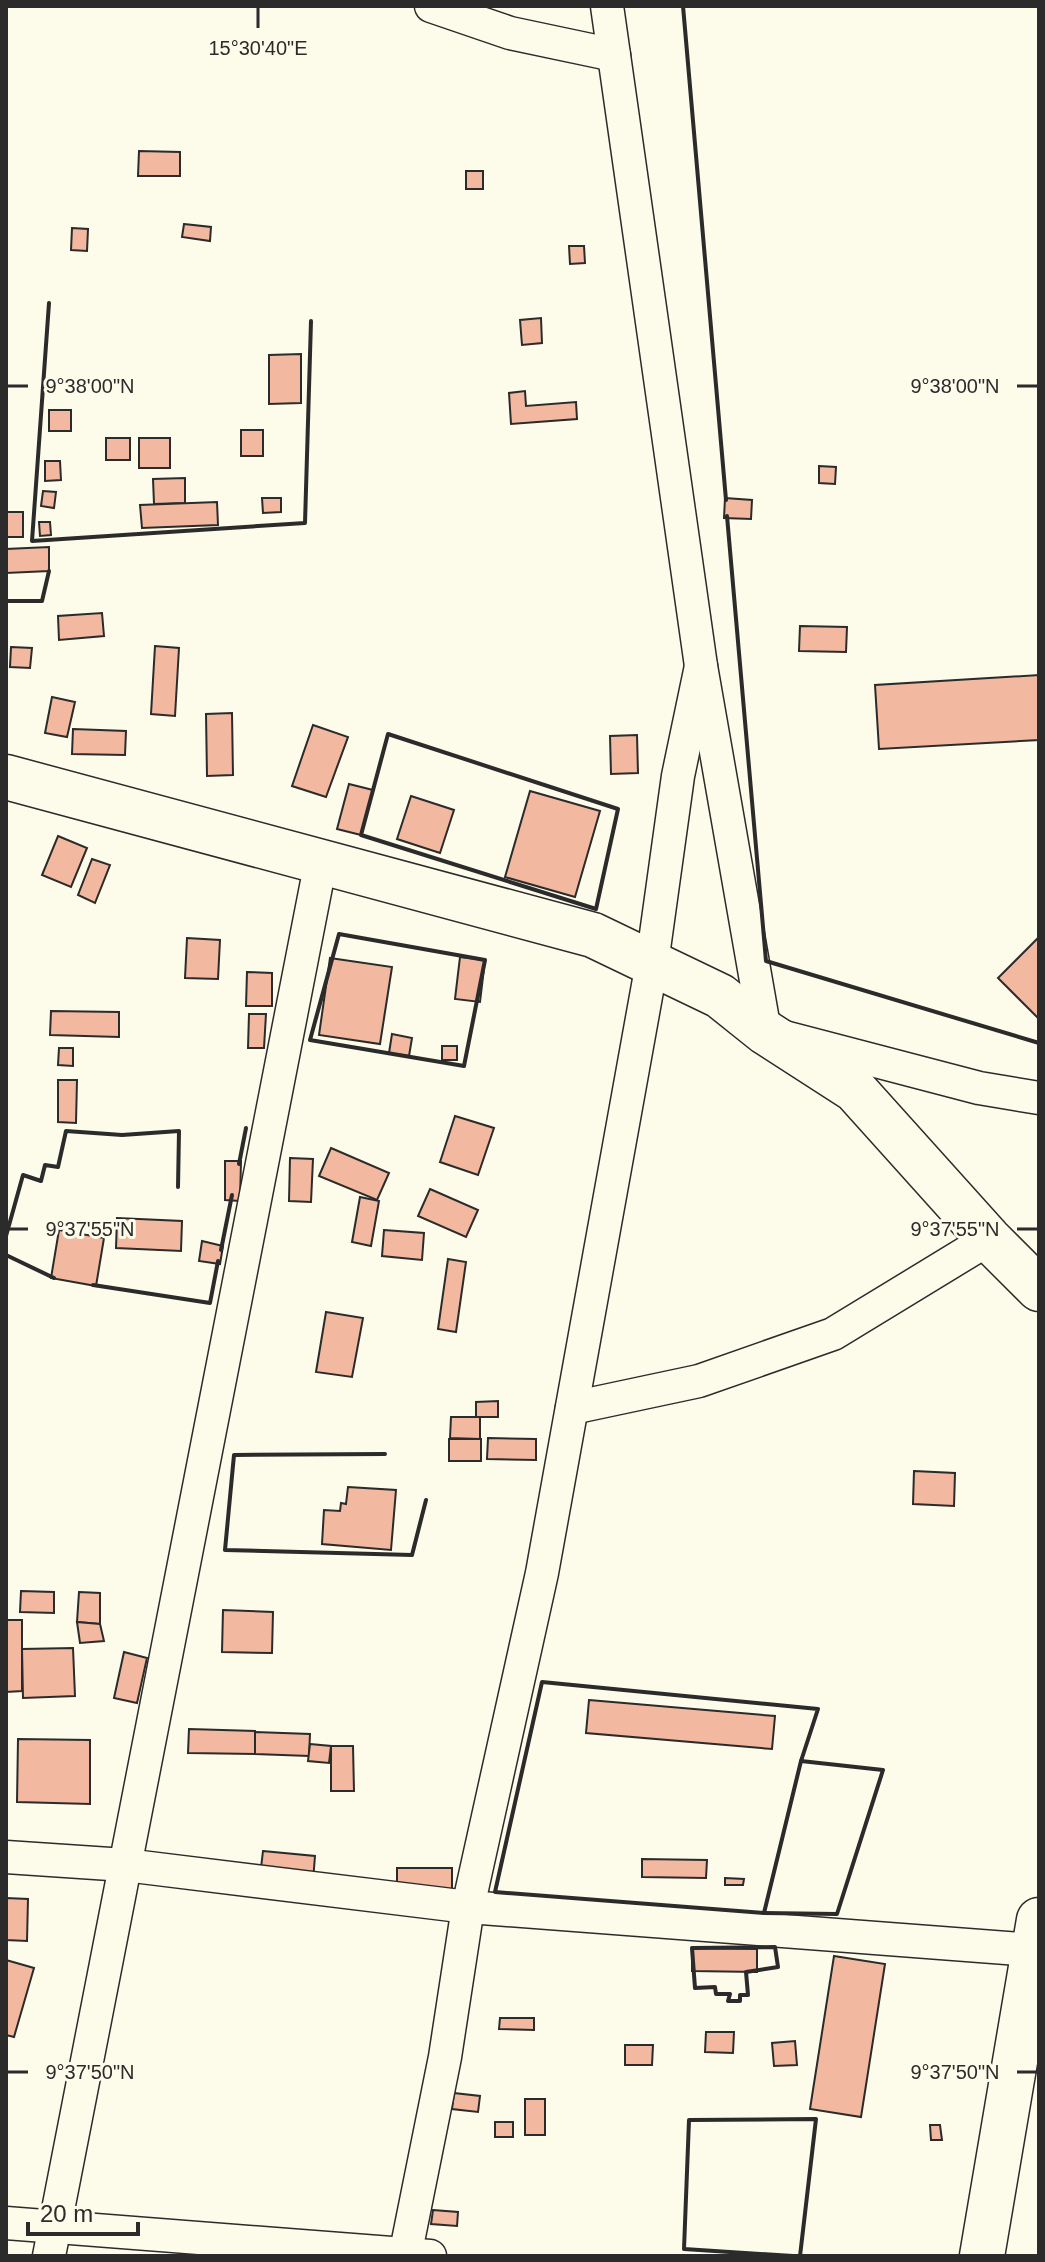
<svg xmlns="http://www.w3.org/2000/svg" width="1045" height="2262" font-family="Arial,sans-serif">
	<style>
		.building { fill: #f2b8a0; stroke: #2b2b2b; stroke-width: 2 }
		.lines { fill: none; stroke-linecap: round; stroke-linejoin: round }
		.minor-casing { stroke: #2b2b2b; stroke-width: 35 }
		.secondary-casing { stroke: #2b2b2b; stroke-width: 47 }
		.minor { stroke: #fdfbea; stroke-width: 32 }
		.secondary { stroke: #fdfbea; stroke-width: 44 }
		.wall { stroke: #2b2b2b; stroke-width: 4 }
		.ticks { fill: none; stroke: #2b2b2b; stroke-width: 3 }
		.ticks-label { font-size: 20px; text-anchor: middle; fill: #2b2b2b; stroke: #fdfbea; stroke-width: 6; stroke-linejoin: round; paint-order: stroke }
	</style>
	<rect width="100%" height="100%" fill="#fdfbea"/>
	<g class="building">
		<polygon points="139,151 180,152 180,176 138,176"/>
		<rect x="466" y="171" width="17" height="18"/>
		<polygon points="184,224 211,227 210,241 182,237"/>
		<polygon points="72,228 88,229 87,251 71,250"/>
		<polygon points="569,246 584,246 585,263 570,264"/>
		<polygon points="541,318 542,343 522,345 520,320"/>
		<polygon points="301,354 301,403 269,404 269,355"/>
		<polygon points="525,391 526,406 576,402 577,419 511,424 509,393"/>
		<rect x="49" y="410" width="22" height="21"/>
		<rect x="241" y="430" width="22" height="26"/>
		<rect x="106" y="438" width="24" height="22"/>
		<rect x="139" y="438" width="31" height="30"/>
		<polygon points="45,461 60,461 61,480 45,481"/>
		<polygon points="819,466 836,467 835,484 819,483"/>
		<polygon points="185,478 185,503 154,504 153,479"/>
		<polygon points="43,491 56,492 54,508 41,506"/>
		<polygon points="262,498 281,498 281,512 263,513"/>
		<polygon points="725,498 752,500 751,519 724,518"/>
		<polygon points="217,502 218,525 142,528 140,505"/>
		<rect x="6" y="512" width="17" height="25"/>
		<polygon points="39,522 50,522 51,535 40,536"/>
		<polygon points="49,547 49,571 6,573 6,549"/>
		<polygon points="102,613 104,636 59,640 58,616"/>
		<polygon points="800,626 847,627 846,652 799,651"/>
		<polygon points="155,646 179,648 175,716 151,714"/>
		<polygon points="11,647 32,648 30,668 10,667"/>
		<polygon points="1039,675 1039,740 879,749 875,685"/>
		<polygon points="52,697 75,702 67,737 45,733"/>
		<polygon points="232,713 233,775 207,776 206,714"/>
		<polygon points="313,725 348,737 326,797 292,786"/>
		<polygon points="73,729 126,731 125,755 72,754"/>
		<polygon points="637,735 638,773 611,774 610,736"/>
		<polygon points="349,784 373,790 361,835 337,829"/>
		<polygon points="530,791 600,811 575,897 505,877"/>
		<polygon points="411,796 454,810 440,853 397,839"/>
		<polygon points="58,836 87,848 71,887 42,875"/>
		<polygon points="92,859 110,865 95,903 78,895"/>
		<polygon points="1039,937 1039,1019 998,978"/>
		<polygon points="187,938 220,940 218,979 185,978"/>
		<polygon points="460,957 485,960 480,1002 455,999"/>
		<polygon points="330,958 392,967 380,1044 319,1035"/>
		<polygon points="247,972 272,973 272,1006 246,1006"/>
		<polygon points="51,1011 119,1012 119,1037 50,1035"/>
		<polygon points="249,1014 266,1014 264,1048 248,1048"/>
		<polygon points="392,1034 412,1038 409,1056 389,1053"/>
		<rect x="442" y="1046" width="15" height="14"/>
		<polygon points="59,1048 73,1048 73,1066 58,1065"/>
		<polygon points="58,1080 77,1080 76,1123 58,1122"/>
		<polygon points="455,1116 494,1128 478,1175 440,1162"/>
		<polygon points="331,1148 389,1173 377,1200 319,1176"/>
		<polygon points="290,1158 313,1159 311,1202 289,1201"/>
		<polygon points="225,1161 241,1161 240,1201 225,1200"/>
		<polygon points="430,1189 478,1210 466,1237 418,1216"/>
		<polygon points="360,1197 379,1201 371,1246 352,1242"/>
		<polygon points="117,1218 182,1221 181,1251 116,1248"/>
		<polygon points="59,1230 104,1238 96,1286 51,1278"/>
		<polygon points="384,1230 424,1233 422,1260 382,1256"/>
		<polygon points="202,1241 223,1246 220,1264 199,1261"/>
		<polygon points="448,1259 466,1262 456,1332 438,1329"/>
		<polygon points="326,1312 363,1318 352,1377 316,1372"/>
		<polygon points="498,1401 498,1417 476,1417 476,1402"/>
		<polygon points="451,1417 480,1417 480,1439 450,1438"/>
		<polygon points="488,1438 536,1439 536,1460 487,1459"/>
		<rect x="449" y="1439" width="32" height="22"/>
		<polygon points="914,1471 955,1473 954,1506 913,1504"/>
		<polygon points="348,1487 396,1490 391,1550 322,1544 324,1510 340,1511 341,1503 346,1504"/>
		<polygon points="21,1591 54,1592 54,1613 20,1612"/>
		<polygon points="79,1592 100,1593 100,1624 77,1622"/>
		<polygon points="223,1610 273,1612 272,1653 222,1652"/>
		<polygon points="6,1620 22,1620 22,1691 6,1692"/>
		<polygon points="77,1622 100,1624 104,1641 80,1643"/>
		<polygon points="73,1648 75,1696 23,1698 22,1649"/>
		<polygon points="124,1652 147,1658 137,1703 114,1698"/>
		<polygon points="589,1700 775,1716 772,1749 586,1733"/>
		<polygon points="189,1729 255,1731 255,1754 188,1753"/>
		<polygon points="255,1732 310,1734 309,1756 255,1754"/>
		<polygon points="18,1739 90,1740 90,1804 17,1802"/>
		<polygon points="310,1744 331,1746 329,1763 308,1761"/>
		<polygon points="331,1746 353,1746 354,1791 331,1791"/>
		<polygon points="263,1851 315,1856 313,1881 260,1876"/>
		<polygon points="642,1859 707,1860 706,1878 642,1877"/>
		<rect x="397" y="1868" width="55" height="22"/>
		<polygon points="725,1878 744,1879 743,1885 725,1885"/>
		<polygon points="6,1898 28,1899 27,1941 6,1940"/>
		<polygon points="692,1948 757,1949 757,1972 692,1971"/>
		<polygon points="834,1956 885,1964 861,2117 810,2109"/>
		<polygon points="6,1960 34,1968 14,2037 6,2035"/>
		<polygon points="500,2018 534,2018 534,2030 499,2029"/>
		<polygon points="706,2032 734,2032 733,2053 705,2052"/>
		<polygon points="795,2041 797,2065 774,2066 772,2043"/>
		<polygon points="625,2045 653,2045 652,2065 625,2065"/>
		<polygon points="454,2093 480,2096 478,2112 452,2109"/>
		<rect x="525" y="2099" width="20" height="36"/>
		<rect x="495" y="2122" width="18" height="15"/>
		<polygon points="930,2125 940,2125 942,2140 931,2140"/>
		<polygon points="433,2210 458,2212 457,2226 431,2224"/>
	</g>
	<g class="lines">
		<g class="minor-casing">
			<g id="minor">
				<polyline points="431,6 510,33 614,55"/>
				<polyline points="607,6 701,666 765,1032 979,1088 1039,1098"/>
				<polyline points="572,1408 699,1381 833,1334 989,1239"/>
				<polyline points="6,1857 125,1865 468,1907 1033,1950"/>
				<polyline points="6,2223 430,2256"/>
				<polyline points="49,2256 321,861"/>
				<polyline points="405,2256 445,2057 468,1907 542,1573 652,963 678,776 701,666"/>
			</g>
		</g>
		<g class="secondary-casing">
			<g id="secondary">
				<polyline points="6,777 593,935 720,996 765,1032 855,1090 989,1239 1039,1289"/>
				<polyline points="982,2256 1039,1920"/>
			</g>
		</g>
		<use href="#minor" class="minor"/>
		<use href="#secondary" class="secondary"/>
		<g class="wall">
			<polyline points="683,6 726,500"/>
			<polyline points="49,303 32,541 305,523 311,321"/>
			<polyline points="727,516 766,961 1039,1043"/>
			<polyline points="6,601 42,601 49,571"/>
			<polygon points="388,734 618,809 596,909 361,835"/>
			<polygon points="339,934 485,960 464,1066 310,1040"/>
			<polyline points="239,1164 246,1128"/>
			<polyline points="6,1236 23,1175 41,1181 45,1165 58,1167 66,1131 122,1135 179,1131 178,1187"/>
			<polyline points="221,1250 232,1195"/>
			<polyline points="6,1255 54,1278"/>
			<polyline points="93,1285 210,1303 218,1261"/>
			<polyline points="385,1454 234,1455 225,1550 412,1555 426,1500"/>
			<polygon points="542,1682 818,1709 801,1761 764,1913 495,1892"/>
			<polyline points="764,1913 837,1914 883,1770 801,1761"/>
			<polygon points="775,1947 778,1967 746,1972 748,1995 740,1995 740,2001 728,2001 730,1994 716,1994 715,1987 695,1988 692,1948"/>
			<polyline points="793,2256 684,2249 689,2120 816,2119 800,2256"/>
		</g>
	</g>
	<path class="ticks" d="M258 8V28M8 386H28M1017 386H1037M8 1229H28M1017 1229H1037M8 2072H28M1017 2072H1037"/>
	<g class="ticks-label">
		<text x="258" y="55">15°30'40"E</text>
		<text x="90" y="393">9°38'00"N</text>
		<text x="955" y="393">9°38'00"N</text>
		<text x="90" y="1236">9°37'55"N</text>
		<text x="955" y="1236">9°37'55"N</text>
		<text x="90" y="2079">9°37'50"N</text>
		<text x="955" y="2079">9°37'50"N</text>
	</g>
	<rect width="1045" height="2262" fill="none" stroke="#2b2b2b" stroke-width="16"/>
	<path d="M28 2222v12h110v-12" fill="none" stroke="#2b2b2b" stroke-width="4"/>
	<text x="40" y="2222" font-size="24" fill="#2b2b2b" stroke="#fdfbea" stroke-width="6" paint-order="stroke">20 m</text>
</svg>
